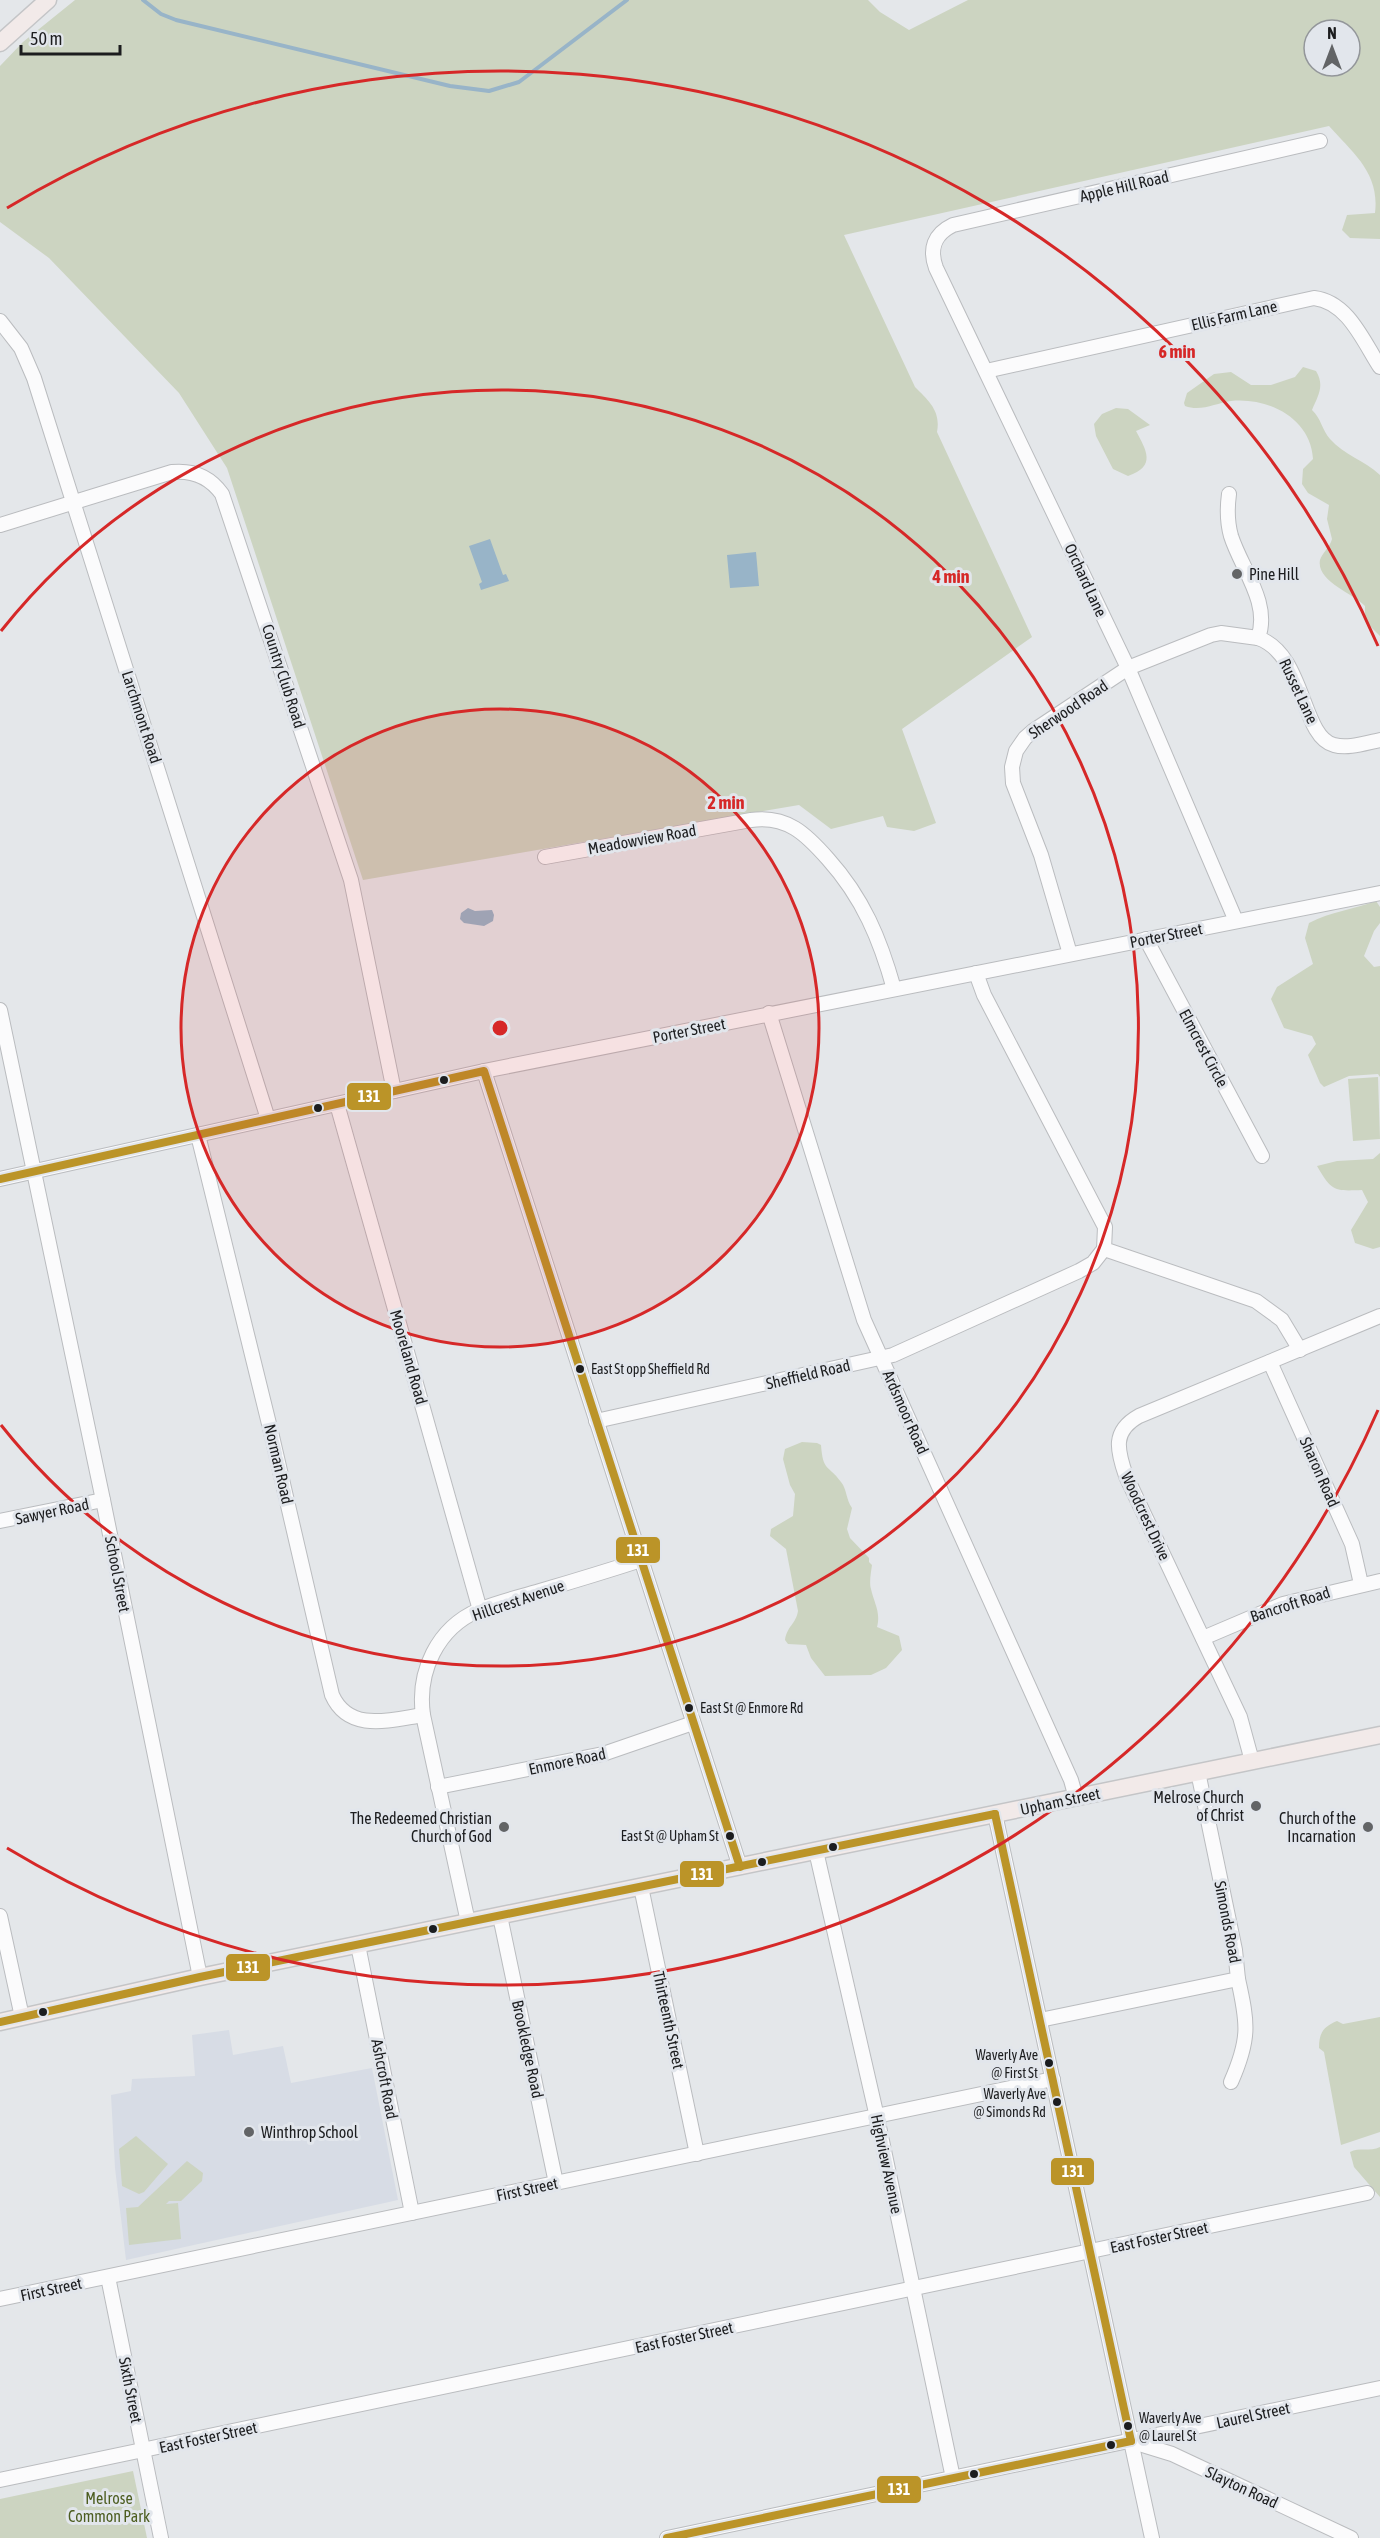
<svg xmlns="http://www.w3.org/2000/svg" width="1380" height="2538" font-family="'Asap Condensed',sans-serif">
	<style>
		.built { fill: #d7dce5 }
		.green { fill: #ccd4c1; fill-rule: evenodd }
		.water { fill: #98b4c8 }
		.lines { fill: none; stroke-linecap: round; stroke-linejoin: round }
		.stream { stroke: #98b4c8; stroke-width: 4 }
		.minor-casing { stroke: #babcbf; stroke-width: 16 }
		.major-casing { stroke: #c4c5c7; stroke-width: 19 }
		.minor { stroke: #fbfbfc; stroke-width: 14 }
		.major { stroke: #f2eae9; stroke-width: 16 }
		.bus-1-casing { stroke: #e2e6ec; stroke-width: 12 }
		.bus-1 { stroke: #bb9428; stroke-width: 8 }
		.ring { fill: none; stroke: #d62828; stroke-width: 3 }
		.poi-dot { fill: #626466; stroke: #e2e6ec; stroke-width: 2 }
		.bus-dot { fill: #1c1d1f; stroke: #e2e6ec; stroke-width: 2 }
		.labels { text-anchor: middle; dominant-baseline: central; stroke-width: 6; stroke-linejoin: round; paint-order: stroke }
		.bus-label { font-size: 14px; fill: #1c1d1f; stroke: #e2e6ec; text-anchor: start }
		.street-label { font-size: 16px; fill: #1c1d1f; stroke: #e2e6ec }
		.poi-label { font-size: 16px; fill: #1c1d1f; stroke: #e2e6ec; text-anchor: end }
		.park-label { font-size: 16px; fill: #4d5e21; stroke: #e2e6ec }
		.centre { fill: #d62828; stroke: #e2e6ec; stroke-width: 3 }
		.ring-label { font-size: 18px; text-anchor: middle; font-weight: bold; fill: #d62828; stroke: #e2e6ec; stroke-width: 6; stroke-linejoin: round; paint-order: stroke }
		.line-badge { stroke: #e2e6ec; stroke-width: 2 }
		.badge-label { font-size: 16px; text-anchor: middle; font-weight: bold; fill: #fff }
	</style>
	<rect width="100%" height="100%" fill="#e4e7ea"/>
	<polygon class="built" points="229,2030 233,2055 283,2046 291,2083 372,2068 398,2200 126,2260 115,2168 111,2095 131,2091 132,2079 195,2076 192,2035"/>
	<g class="green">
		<path d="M75 0H868L880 12 909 30 968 0H1380V239L1350 238 1342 230 1347 215 1375 213C1380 173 1353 153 1329 126L844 235 915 387C929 401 941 411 937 432L1032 637 902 729 936 823 914 831 887 827 883 816 831 829 799 805 363 880 227 468 179 393 49 258 0 222V66L23 42ZM1314 30H1350V66H1314Z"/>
		<path d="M1303 367 1316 371C1325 386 1318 396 1312 410 1321 418 1322 430 1330 439 1344 455 1364 460 1380 475V636L1365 621V606C1353 593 1316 581 1320 560 1322 553 1330 547 1332 539L1327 519 1329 505 1308 493 1302 484 1303 469 1313 459C1311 419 1269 397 1231 401 1216 403 1201 412 1185 406L1184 403 1187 393 1214 374 1231 372 1251 385H1271L1295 377Z"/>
		<path d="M1116 408 1128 409 1150 425 1136 431C1146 450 1157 466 1128 476L1113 469 1096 436 1094 424 1102 414Z"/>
		<path d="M1376 901 1380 907V923L1374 931 1364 956 1374 967 1380 966V1077L1378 1074 1349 1076 1324 1087 1320 1083 1308 1055 1316 1044 1312 1036 1284 1028 1271 999 1277 987 1313 964 1305 938 1309 923C1332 911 1352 910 1376 901Z"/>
		<polygon points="1378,1077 1380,1139 1353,1141 1348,1079"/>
		<path d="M1380 1153V1247L1373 1249 1355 1243 1351 1230 1368 1202 1362 1190C1335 1191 1332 1192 1317 1166L1337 1161 1373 1159Z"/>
		<path d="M802 1442 817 1443 821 1445C823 1472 828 1464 841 1482 847 1489 846 1500 852 1508L847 1529 850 1538 869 1558V1562L872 1565C871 1572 869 1583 871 1589 874 1603 881 1612 877 1627L899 1636 902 1650 886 1668 871 1675 825 1676 811 1658 806 1645 788 1644 785 1640C787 1626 796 1624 798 1611L786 1549 770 1536 771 1529 793 1516 795 1494 790 1485 783 1459 785 1449Z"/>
		<path d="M1380 2017V2132L1341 2145 1324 2052 1319 2048C1319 2033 1323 2027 1337 2021L1343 2024Z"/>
		<polygon points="136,2136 168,2164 144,2192 139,2194 122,2186 119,2149"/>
		<path d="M1380 2147V2197L1354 2167 1350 2152C1359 2147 1370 2152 1380 2147Z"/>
		<polygon points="187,2161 203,2173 202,2181 181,2201 169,2201 166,2204 178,2203 181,2239 129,2245 126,2208 138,2207"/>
		<polygon points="133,2471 147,2538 0,2538 0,2499"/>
	</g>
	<g class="water">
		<polygon points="490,539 503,575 506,574 509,581 481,590 479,584 482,582 469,546"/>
		<polygon points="756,552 759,586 730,588 727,555"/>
		<polygon points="468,908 475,911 492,910 494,915 493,921 484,926 464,923 460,919 461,913"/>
	</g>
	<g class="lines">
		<polyline class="stream" points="143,0 161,14 176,20 450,86 489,91 519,82 627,0"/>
		<g class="minor-casing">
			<g id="minor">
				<polyline points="0,321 21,348 34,378 268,1119"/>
				<path d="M986 371 1314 298C1348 302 1363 341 1380 367"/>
				<path d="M1229 494C1227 509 1227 522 1231 536 1241 568 1271 603 1258 638 1305 654 1301 737 1334 745 1348 749 1365 743 1380 740"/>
				<path d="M0 525 172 472C193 470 210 477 222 494L351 880 394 1091"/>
				<path d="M545 857 751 820C787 815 806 834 828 859 863 898 880 939 894 989"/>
				<path d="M1236 921 1128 668 936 268C929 249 934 234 953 225L1320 141"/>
				<polyline points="1146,939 1262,1156"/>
				<polyline points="1070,954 1041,855 1013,783 1012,767 1016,751 1025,738 1033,731 1128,668 1211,635 1221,633 1258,638"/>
				<polyline points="976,973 984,995 1105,1227 1104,1249 1256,1301 1282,1320 1300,1350"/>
				<polyline points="0,1010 103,1500 200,1977"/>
				<polyline points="769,1013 864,1320 1071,1780 1076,1798"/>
				<polyline points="484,1071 740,1867"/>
				<polyline points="337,1104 480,1610"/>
				<path d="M198 1135 271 1432 332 1695C349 1733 390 1720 423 1715"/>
				<polyline points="0,1179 484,1071 1380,893"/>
				<polyline points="1270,1362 1352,1544 1361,1584"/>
				<polyline points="596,1421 893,1355 1079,1271 1093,1263 1104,1249"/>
				<polyline points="0,1521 103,1500"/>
				<polyline points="1203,1638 1283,1604 1380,1581"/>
				<path d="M1252 1761 1240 1717 1126 1476C1117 1450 1112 1431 1139 1416L1380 1316"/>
				<polyline points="438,1787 603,1754 693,1723"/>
				<polyline points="995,1814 1152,2538"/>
				<polyline points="816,1851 877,2117 953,2478"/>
				<polyline points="641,1887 697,2154"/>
				<polyline points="0,1916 22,2017"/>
				<polyline points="500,1916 556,2183"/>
				<path d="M468 1922 423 1715C417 1672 437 1628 479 1610 498 1602 520 1597 540 1591 574 1581 607 1571 641 1560"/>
				<polyline points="358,1945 412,2213"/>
				<polyline points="1040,2020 1238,1979 1235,1950 1198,1772"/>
				<path d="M1231 2082C1250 2039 1248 2024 1238 1979"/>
				<polyline points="108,2277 161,2538"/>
				<polyline points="0,2299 1053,2079"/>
				<polyline points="1133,2442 1172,2454 1351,2538"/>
				<polyline points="0,2480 1367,2193"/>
				<polyline points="667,2538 1380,2388"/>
			</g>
		</g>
		<g class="major-casing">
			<g id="major">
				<polyline points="0,43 48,0"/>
				<polyline points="0,2022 200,1977 1380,1735"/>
			</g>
		</g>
		<use href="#minor" class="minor"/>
		<use href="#major" class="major"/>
		<g class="bus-1-casing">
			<g id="bus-1">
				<polyline points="0,1179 484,1071 740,1867"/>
				<polyline points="995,1814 1131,2441"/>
				<polyline points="0,2022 200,1977 995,1814"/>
				<polyline points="667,2538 1131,2441"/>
			</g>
		</g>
		<use href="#bus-1" class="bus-1"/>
	</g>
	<circle cx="500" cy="1028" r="319" fill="#d62828" fill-opacity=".12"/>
	<g class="ring">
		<circle cx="500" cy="1028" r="319"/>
		<path d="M1 631A638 638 0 1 1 1 1425"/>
		<path d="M1378 1410A957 957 0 0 1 7 1848M7 208A957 957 0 0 1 1378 646"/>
	</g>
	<g class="poi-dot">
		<circle cx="1237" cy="574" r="6"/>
		<circle cx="1256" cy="1806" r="6"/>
		<circle cx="504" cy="1827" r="6"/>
		<circle cx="1368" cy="1827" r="6"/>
		<circle cx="249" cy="2132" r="6"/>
	</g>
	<g class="bus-dot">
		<circle cx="444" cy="1080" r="5"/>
		<circle cx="318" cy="1108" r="5"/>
		<circle cx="580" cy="1369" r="5"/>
		<circle cx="689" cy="1708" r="5"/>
		<circle cx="730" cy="1836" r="5"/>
		<circle cx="833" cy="1847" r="5"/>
		<circle cx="762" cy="1862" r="5"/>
		<circle cx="433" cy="1929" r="5"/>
		<circle cx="43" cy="2012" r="5"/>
		<circle cx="1049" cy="2063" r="5"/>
		<circle cx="1057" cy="2102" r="5"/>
		<circle cx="1128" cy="2426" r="5"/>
		<circle cx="1111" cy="2445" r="5"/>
		<circle cx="974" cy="2474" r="5"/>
	</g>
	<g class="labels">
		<g class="bus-label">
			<text x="591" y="1369">East St opp Sheffield Rd</text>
			<text x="700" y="1708">East St @ Enmore Rd</text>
			<text x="719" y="1836" text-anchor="end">East St @ Upham St</text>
			<text x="1038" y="2055" text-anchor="end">Waverly Ave<tspan x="1038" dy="18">@ First St</tspan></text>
			<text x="1046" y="2094" text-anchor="end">Waverly Ave<tspan x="1046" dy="18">@ Simonds Rd</tspan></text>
			<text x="1139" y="2418">Waverly Ave<tspan x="1139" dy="18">@ Laurel St</tspan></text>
		</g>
		<g class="street-label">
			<text transform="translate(1124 186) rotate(-13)">Apple Hill Road</text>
			<text transform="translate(1234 315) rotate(-13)">Ellis Farm Lane</text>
			<text transform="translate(1086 580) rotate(65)">Orchard Lane</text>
			<text transform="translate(284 676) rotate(72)">Country Club Road</text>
			<text transform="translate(1299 691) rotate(65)">Russet Lane</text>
			<text transform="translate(1068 709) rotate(-34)">Sherwood Road</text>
			<text transform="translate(142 717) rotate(72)">Larchmont Road</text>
			<text transform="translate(642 839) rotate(-10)">Meadowview Road</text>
			<text transform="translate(1166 935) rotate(-11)">Porter Street</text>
			<text transform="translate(689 1030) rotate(-11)">Porter Street</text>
			<text transform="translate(1204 1048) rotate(62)">Elmcrest Circle</text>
			<text transform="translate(409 1357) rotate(74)">Mooreland Road</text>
			<text transform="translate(808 1374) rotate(-13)">Sheffield Road</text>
			<text transform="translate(906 1412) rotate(66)">Ardsmoor Road</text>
			<text transform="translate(279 1464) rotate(77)">Norman Road</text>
			<text transform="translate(1320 1472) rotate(66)">Sharon Road</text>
			<text transform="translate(52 1511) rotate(-12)">Sawyer Road</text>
			<text transform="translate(1146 1516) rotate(65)">Woodcrest Drive</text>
			<text transform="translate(118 1574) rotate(79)">School Street</text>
			<text transform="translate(518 1600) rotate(-19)">Hillcrest Avenue</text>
			<text transform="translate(1290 1604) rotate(-18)">Bancroft Road</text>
			<text transform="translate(567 1761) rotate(-12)">Enmore Road</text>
			<text transform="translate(1060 1801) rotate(-12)">Upham Street</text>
			<text transform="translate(1228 1922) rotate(79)">Simonds Road</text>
			<text transform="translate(669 2020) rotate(78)">Thirteenth Street</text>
			<text transform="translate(528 2049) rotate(78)">Brookledge Road</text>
			<text transform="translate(385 2079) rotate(79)">Ashcroft Road</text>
			<text transform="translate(887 2164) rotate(78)">Highview Avenue</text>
			<text transform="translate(527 2189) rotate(-12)">First Street</text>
			<text transform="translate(1159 2237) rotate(-12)">East Foster Street</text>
			<text transform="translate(51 2289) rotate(-12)">First Street</text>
			<text transform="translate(684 2337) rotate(-12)">East Foster Street</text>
			<text transform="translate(131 2390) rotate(79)">Sixth Street</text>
			<text transform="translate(1253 2415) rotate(-12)">Laurel Street</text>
			<text transform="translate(208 2437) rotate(-12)">East Foster Street</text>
			<text transform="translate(1242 2487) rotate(25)">Slayton Road</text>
		</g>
		<g class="poi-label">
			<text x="1249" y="574" text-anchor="start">Pine Hill</text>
			<text x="1244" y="1797">Melrose Church<tspan x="1244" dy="18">of Christ</tspan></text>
			<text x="492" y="1818">The Redeemed Christian<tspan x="492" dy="18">Church of God</tspan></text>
			<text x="1356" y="1818">Church of the<tspan x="1356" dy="18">Incarnation</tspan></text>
			<text x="261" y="2132" text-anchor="start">Winthrop School</text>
		</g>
		<g class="park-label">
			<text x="109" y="2498">Melrose<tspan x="109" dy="18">Common Park</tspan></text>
		</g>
	</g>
	<circle cx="500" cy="1028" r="9" class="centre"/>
	<g class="ring-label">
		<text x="1177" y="358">6 min</text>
		<text x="951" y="583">4 min</text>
		<text x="726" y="809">2 min</text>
	</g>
	<g class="line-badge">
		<rect x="346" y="1082" width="46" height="29" rx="6" fill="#bb9428"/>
		<rect x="615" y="1536" width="46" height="28" rx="6" fill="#bb9428"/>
		<rect x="679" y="1860" width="46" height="28" rx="6" fill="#bb9428"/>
		<rect x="225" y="1953" width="46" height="29" rx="6" fill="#bb9428"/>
		<rect x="1050" y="2157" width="45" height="29" rx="6" fill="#bb9428"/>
		<rect x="876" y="2475" width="46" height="29" rx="6" fill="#bb9428"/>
	</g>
	<g class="badge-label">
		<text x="369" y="1102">131</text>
		<text x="638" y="1556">131</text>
		<text x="702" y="1880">131</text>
		<text x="248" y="1973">131</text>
		<text x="1073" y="2177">131</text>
		<text x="899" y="2495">131</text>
	</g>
	<g transform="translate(1332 48)"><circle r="28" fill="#e2e6ec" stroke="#93969a" stroke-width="1.5"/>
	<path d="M0-4.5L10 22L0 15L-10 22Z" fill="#626466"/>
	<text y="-9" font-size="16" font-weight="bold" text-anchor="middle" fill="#1c1d1f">N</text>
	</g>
	<path d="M21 45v9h99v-9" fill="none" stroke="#1c1d1f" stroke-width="3"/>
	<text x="30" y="45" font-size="18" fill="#1c1d1f" stroke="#e2e6ec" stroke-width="4.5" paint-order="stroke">50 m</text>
</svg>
